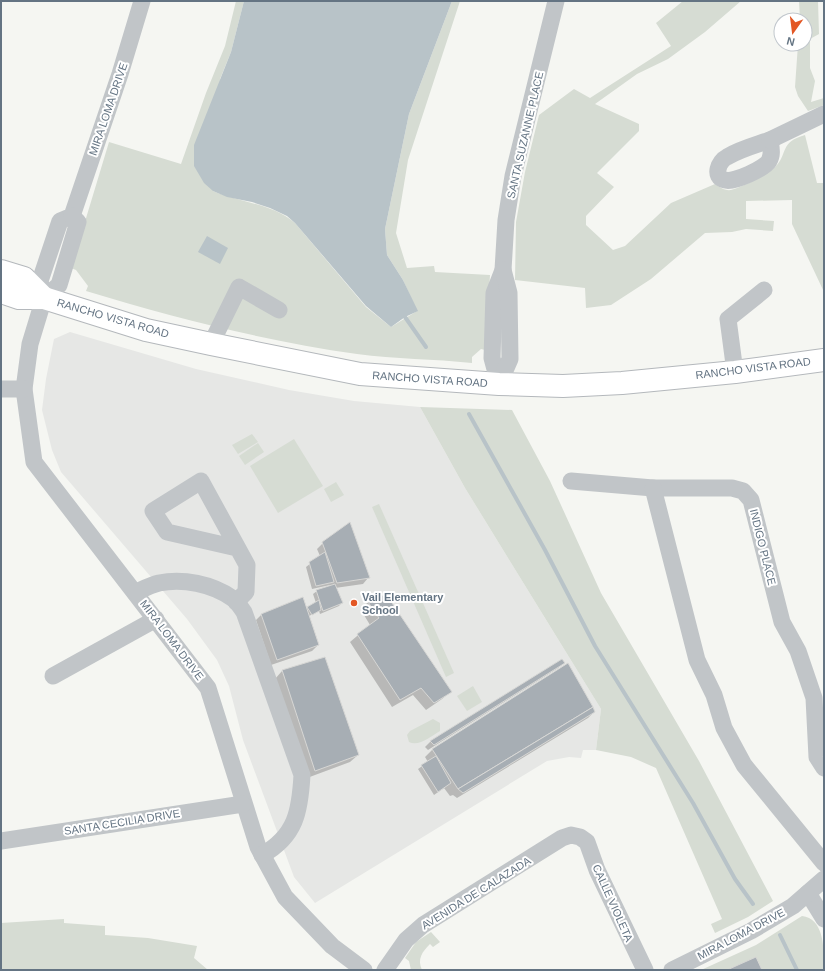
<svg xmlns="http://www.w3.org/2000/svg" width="825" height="971" font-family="Arial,sans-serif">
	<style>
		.built { fill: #e6e7e5 }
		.green { fill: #d6dcd3 }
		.water { fill: #b8c3c8 }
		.shadow { fill: #0003 }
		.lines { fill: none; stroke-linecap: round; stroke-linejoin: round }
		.stream { stroke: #b8c3c8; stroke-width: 4 }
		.building { fill: #a7aeb4; stroke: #d7d7d5 }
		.major-casing { stroke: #b4b8bc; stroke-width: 24 }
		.minor { stroke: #c1c5c8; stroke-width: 17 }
		.major { stroke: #fff; stroke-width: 22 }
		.poi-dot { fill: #e35724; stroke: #fff; stroke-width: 1.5 }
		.labels { text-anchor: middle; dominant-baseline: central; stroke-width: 4; stroke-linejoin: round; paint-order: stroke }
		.street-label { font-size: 11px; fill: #647483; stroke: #fff }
		.poi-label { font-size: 11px; font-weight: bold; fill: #647483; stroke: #fff; text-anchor: start }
	</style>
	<rect width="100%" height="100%" fill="#f5f6f2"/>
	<polygon class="built" points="70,332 196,369 289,390 354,401 420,407 465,488 601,709 596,750 583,750 581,758 569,757 547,761 315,903 294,877 243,740 229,686 217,660 187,619 61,472 52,450 42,410 46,379 54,339"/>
	<g class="green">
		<path d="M236 1H244L231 52 220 79 213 191C241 203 271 203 295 223L366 307 391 327 417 311 403 280 387 255 385 229 409 114 452 1H460L408 160 396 233 407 268 434 266 435 272 490 275 485 350 481 349 472 357V363C434 359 395 359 357 354 265 341 175 318 86 291L88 286 76 270 71 268 109 142 181 164 206 93 225 46Z"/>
		<path d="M683 1H741L705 32 668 59 637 74 595 104 639 124V131L597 173 614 187 586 216V225L613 250 625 246 671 203 715 184C719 187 725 191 731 190 742 187 767 175 775 167 788 155 779 142 805 135L817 183H824V292L792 224V200L746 201V219L774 221 773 231 746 229 732 232 705 233 651 279 611 305 586 308 585 288 515 280 516 222 525 172 539 115 574 89 590 98 671 46 656 23Z"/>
		<polygon points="799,1 818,1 819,34 810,39 810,68 815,81 811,102 824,98 824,105 808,111 798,96 795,87 798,44 805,44 805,20 800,20"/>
		<polygon points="420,407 512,410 550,481 601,593 699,761 773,901 748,917 715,933 711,924 722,919 656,768 631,757 596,750 601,709 465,488"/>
		<polygon points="252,434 258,442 238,454 232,445"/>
		<polygon points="294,439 323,486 278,513 250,466"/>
		<polygon points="258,443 264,452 245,465 239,456"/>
		<polygon points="336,482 344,495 331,502 324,489"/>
		<polygon points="379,504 454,673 446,677 372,507"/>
		<polygon points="473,686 482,702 467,711 457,696"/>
		<path d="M433 719 440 723V731C431 736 419 747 409 742L407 735 410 731Z"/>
		<path d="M802 916C825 919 824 950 824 970H701L756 945Z"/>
		<polygon points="64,919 64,923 105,926 105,935 148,938 197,946 194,958 208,970 1,970 1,923"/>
		<path d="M431 932 440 942 433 947 430 944C422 952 417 959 422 970H411L409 961 405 958 416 942Z"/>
	</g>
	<g class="water">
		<polygon points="244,1 452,1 409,114 385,229 387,255 403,280 418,311 405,317 391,327 366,306 295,223 287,216 270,208 252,202 227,197 213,191 204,183 194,166 194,145 231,52"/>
		<polygon points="207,236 228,248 220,264 198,252"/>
	</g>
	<g class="shadow">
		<polygon points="323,543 368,578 363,584 335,588 342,602 339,606 320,614 319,611 309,616 318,645 312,651 271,665 256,620 262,614 306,609 316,603 313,594 317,591 331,587 330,585 312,589 306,567 320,556 317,549"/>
		<polygon points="368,602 450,692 442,699 426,710 413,695 392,707 350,642 370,625 361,610"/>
		<polygon points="564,663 558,668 428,750 425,747 431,741"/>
		<polygon points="568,665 594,712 588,718 457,798 453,795 450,796 444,788 434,795 418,769 428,762 425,757 432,750"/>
		<polygon points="282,671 358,755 350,762 307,778 275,679"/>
	</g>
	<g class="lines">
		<g class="stream">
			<polyline points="405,317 426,347"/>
			<polyline points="469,414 545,550 595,646 693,803 735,879 753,904"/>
			<polyline points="780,935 797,970"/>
		</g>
	</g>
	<g class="building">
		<polygon points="350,522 370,578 337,583 322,542"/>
		<polygon points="325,552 334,582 316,586 309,562"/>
		<polygon points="335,584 343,603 323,611 316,590"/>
		<polygon points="386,594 452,692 434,703 421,688 400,700 357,634 379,618 368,602"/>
		<polygon points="303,597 319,645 277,660 261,614"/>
		<polygon points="319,600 321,610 312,615 307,607"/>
		<polygon points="325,657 359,755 315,771 282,670"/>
		<polygon points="562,659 565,663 434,745 430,741"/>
		<polygon points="568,663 593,707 458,789 432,749"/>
		<polygon points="593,707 595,712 463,793 458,789"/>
		<polygon points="436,756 451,783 438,792 421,765"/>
		<polygon points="756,957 762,970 727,970 738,965"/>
	</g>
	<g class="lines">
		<g class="major-casing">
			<g id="major">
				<polyline points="1,271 24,278 44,298"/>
				<polyline points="1,292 19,298 44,298 146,330 211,344 360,374 499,384 563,386 622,383 735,372 824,360"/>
			</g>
		</g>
		<g class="minor">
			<polyline points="142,1 120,74 72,216 60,221 40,281 44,298 30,344 24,389 34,462 208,688 258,847 285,897 332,946 364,970"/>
			<path d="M770 140C771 147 773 154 769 161 765 168 734 183 725 180 712 177 719 161 727 157 740 149 756 145 770 140Z"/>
			<polyline points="770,140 824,114"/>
			<polyline points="44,298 59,285 78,222 72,216"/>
			<polyline points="211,344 239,287 279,310"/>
			<polyline points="735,372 728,319 764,290"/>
			<polyline points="499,384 492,358 494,293 503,270 506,220 513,176 556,1"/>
			<polyline points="499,384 510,359 509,293 503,270"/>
			<polyline points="1,389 24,389"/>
			<polyline points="571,481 653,488 732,488 743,491 751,500 782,622 798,651 814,698 817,757 824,768"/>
			<polyline points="653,488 697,660 714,695 724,728 744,765 824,863"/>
			<path d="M136 592C143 589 151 585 159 583 183 578 212 584 232 598 237 601 241 608 244 612L302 775C300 811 296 836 262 855"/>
			<polyline points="236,602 246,592 247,565 201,481 153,511 167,532 237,548"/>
			<polyline points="53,676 156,619"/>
			<polyline points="1,841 243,804"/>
			<polyline points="808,893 824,919"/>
			<polyline points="385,970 406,940 423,925 562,838 571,835 580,837 587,842 597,870 645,970"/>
			<polyline points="672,970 751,931 793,906 824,879"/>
		</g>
		<use href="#major" class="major"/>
	</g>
	<circle class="poi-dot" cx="354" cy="603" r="4"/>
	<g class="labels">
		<g class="street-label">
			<text transform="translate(108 109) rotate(-71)">MIRA LOMA DRIVE</text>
			<text transform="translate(525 135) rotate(-77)">SANTA SUZANNE PLACE</text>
			<text transform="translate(113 318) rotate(16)">RANCHO VISTA ROAD</text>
			<text transform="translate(753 368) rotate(-7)">RANCHO VISTA ROAD</text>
			<text transform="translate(430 379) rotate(4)">RANCHO VISTA ROAD</text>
			<text transform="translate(763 547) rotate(76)">INDIGO PLACE</text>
			<text transform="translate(172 640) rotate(53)">MIRA LOMA DRIVE</text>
			<text transform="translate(122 822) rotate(-9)">SANTA CECILIA DRIVE</text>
			<text transform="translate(476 893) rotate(-32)">AVENIDA DE CALAZADA</text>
			<text transform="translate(613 903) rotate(66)">CALLE VIOLETA</text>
			<text transform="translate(741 934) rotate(-28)">MIRA LOMA DRIVE</text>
		</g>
		<g class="poi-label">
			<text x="362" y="597">Vail Elementary<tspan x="362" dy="13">School</tspan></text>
		</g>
	</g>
	<rect width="825" height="971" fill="none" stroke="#647483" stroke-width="4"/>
	<g transform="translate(793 32) rotate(194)"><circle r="19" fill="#ffffff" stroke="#c1c7cd"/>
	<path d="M0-3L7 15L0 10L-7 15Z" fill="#e35724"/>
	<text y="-6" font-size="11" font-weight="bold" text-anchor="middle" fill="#647483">N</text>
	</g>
</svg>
